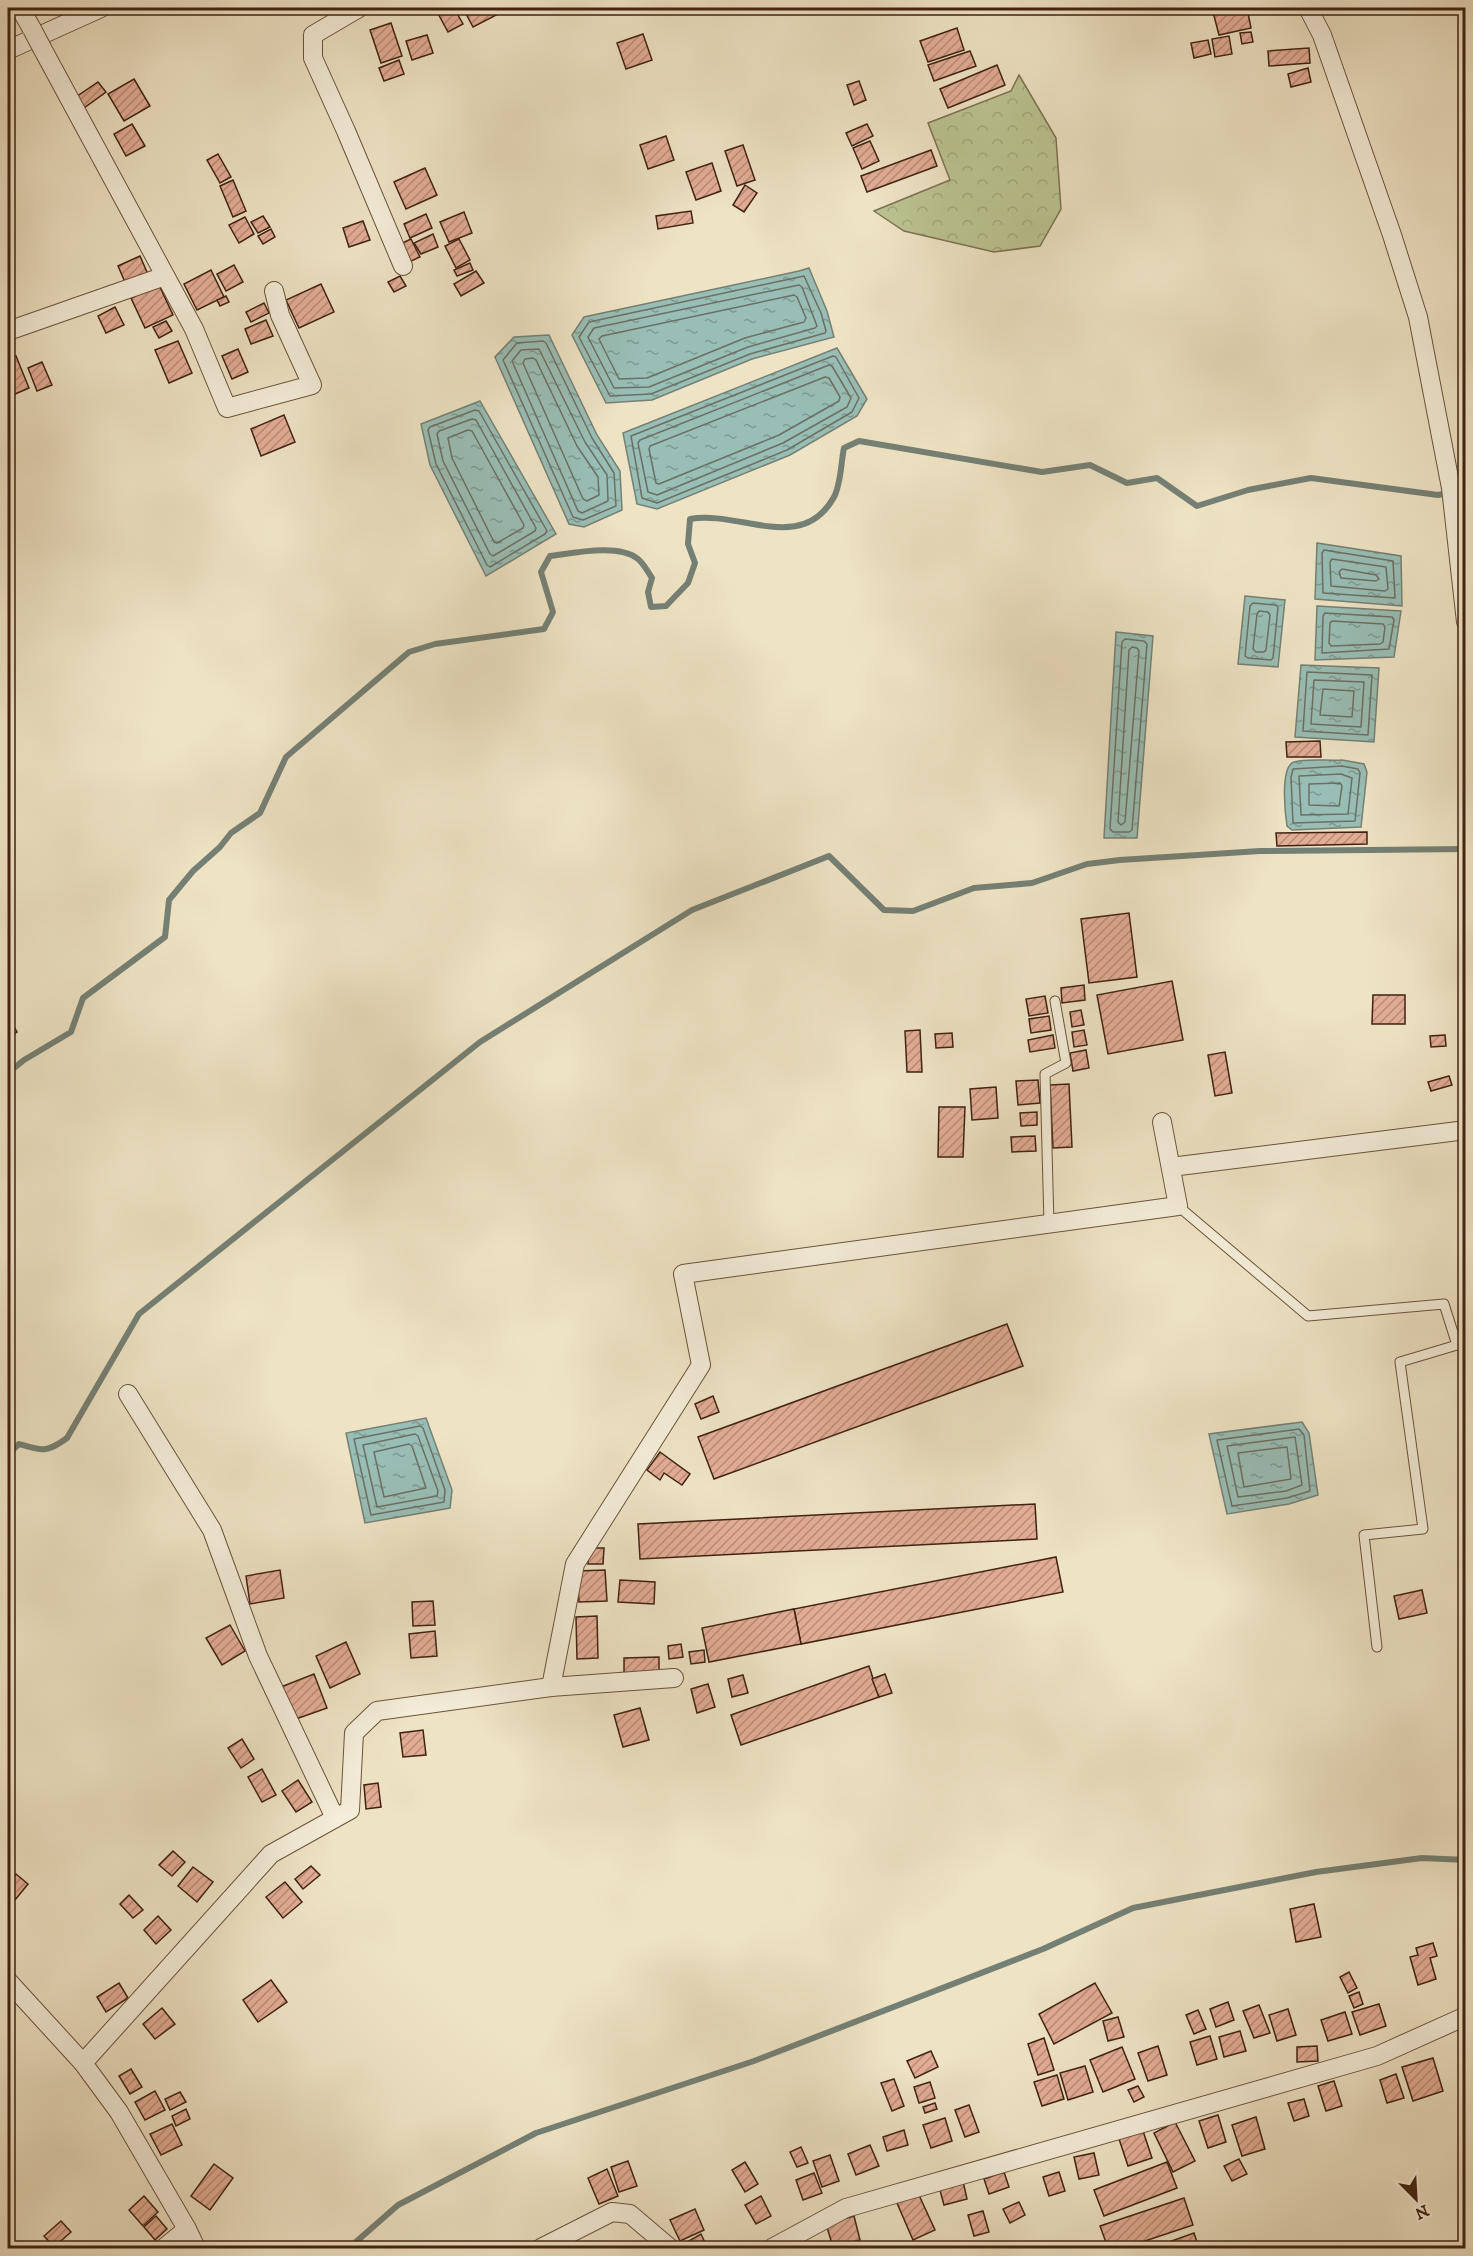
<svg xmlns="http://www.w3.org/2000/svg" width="1473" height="2256" font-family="'IM FELL DW Pica',serif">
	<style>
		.forest { fill: url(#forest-crowns); stroke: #7e7252; stroke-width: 1.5 }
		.water { fill: url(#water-ripples); stroke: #758074; stroke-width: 1.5 }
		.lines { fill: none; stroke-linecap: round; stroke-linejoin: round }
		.shore { stroke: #6c7064; stroke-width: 1.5 }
		.stream { stroke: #758074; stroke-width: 6 }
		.building { fill: url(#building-hatch); stroke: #402211; stroke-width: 1.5 }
		.lane-casing { stroke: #6c523e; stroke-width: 11 }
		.street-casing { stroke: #6c523e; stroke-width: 20 }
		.lane { stroke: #f4edd9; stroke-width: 9 }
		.street { stroke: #f4edd9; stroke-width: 18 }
		.street-bridge-casing { stroke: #6c523e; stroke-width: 20; stroke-linecap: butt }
		.street-bridge { stroke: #f4edd9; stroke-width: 18 }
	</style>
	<defs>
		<pattern id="forest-crowns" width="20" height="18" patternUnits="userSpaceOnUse" patternTransform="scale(1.5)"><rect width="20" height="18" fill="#bbc392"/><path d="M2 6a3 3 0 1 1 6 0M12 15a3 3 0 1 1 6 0" fill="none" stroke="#a2a77d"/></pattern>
		<pattern id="water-ripples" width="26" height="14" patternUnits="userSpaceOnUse" patternTransform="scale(1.5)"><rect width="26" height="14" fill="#99beb6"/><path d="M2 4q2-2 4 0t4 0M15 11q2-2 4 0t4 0" fill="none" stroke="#7e9a93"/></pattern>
		<pattern id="building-hatch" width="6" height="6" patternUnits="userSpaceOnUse" patternTransform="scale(1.5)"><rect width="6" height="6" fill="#e2ad95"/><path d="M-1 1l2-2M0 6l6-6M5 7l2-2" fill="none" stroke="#b98c78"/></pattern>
	</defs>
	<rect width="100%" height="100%" fill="#eee3c4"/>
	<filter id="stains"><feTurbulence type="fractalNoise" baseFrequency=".00333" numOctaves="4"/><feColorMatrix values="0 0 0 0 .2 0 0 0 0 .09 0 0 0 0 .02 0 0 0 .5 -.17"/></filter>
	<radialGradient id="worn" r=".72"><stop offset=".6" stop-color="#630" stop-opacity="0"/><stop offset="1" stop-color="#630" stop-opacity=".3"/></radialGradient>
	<polygon class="forest" points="1019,75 1056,138 1061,209 1040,246 994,252 904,231 874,211 950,180 928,123 1011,91"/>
	<g class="water">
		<polygon points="809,268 827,311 834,337 752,359 652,400 606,403 572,335 584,317 799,271"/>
		<polygon points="549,335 597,435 620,471 622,510 584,527 569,524 495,357 514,337"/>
		<polygon points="837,348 867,399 857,416 790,455 657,509 637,504 623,433"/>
		<polygon points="480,401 556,534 486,576 430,465 421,424"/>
		<polygon points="1317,543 1401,556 1402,606 1315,599"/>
		<polygon points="1245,596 1285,600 1278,667 1238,664"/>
		<polygon points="1317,606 1401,611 1394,657 1315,660"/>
		<polygon points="1116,632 1153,636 1137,838 1104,838"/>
		<polygon points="1301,665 1379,668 1374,742 1295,737"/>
		<path d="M1342 760 1364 764 1367 772 1361 827 1292 830 1287 826C1285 813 1280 766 1294 762 1306 758 1329 761 1342 760Z"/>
		<polygon points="426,1418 452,1490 450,1508 365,1523 346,1433"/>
		<polygon points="1302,1422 1309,1433 1318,1495 1289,1504 1227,1514 1209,1434"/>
	</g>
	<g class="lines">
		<g class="shore">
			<polygon points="804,276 821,313 826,331 825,333 750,354 651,394 610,396 579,337 589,322"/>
			<polygon points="799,285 802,287 817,326 815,328 748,347 649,387 614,388 588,337 594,328"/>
			<polygon points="794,295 797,297 806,318 804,322 745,338 647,378 619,379 599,339 602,336"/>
			<polygon points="543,341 546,343 592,438 614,473 616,506 583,520 573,517 503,360 517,343"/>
			<polygon points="539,349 585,442 607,475 608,501 582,513 578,511 512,361 521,350"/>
			<polygon points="833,356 836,357 859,398 852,412 787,450 657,503 642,498 631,436"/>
			<polygon points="533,358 536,360 577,446 598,477 599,495 587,501 583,499 523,363 525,359"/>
			<polygon points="829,365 832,366 851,398 847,407 783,443 657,495 648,492 638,443 640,440"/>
			<polygon points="825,377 829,378 840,397 839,401 779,435 659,484 656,483 649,449 650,446"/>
			<polygon points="475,410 479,411 547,531 545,534 490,567 487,565 436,464 428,430 430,427"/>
			<polygon points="472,419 476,420 536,528 535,531 493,556 490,554 443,461 437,434 439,431"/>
			<polygon points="468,430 472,431 524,525 523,528 497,543 494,542 452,458 448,438"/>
			<polygon points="1324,550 1393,561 1395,598 1323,593 1322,553"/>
			<polygon points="1332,559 1386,567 1388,589 1385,591 1331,586 1330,562"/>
			<polygon points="1342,569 1376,575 1379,579 1376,581 1341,578 1339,572"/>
			<polygon points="1253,603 1275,605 1278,607 1273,658 1271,660 1248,658 1245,656 1250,606"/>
			<polygon points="1259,611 1268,612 1270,615 1266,650 1264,652 1256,652 1253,649 1257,614"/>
			<polygon points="1325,613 1392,617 1394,620 1389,649 1322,653 1323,616"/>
			<polygon points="1332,621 1383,624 1385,627 1383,642 1380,644 1331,646 1329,643 1330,623"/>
			<polygon points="1125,639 1144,641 1147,644 1132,830 1129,832 1113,832 1110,829 1122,642"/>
			<polygon points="1132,647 1137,648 1139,651 1125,822 1121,825 1118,822 1129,650"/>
			<polygon points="1307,672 1372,675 1368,735 1303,731"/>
			<polygon points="1314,680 1364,682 1361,727 1311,724"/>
			<polygon points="1323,689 1354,691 1352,717 1320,715"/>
			<polygon points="1342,766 1358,769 1360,773 1355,821 1293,823 1291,777 1293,769"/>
			<polygon points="1341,774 1352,778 1348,814 1301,815 1299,776"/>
			<polygon points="1340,783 1342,786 1339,806 1309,805 1309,784"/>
			<polygon points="420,1426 423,1428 445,1490 444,1502 371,1515 354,1439"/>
			<polygon points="1299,1429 1304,1435 1310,1491 1287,1498 1232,1506 1217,1440"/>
			<polygon points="415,1434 418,1436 438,1491 437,1496 377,1507 363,1445"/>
			<polygon points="1295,1437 1302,1485 1286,1491 1238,1497 1227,1446"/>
			<polygon points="409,1444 412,1446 426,1488 384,1497 374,1452"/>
			<polygon points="1287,1447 1291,1479 1244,1487 1238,1453"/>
		</g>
		<g class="stream">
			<path d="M8 1073 24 1060 71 1032 83 998 165 937 169 900 193 871 220 847 231 833 260 813 286 757 409 652 435 644 544 629 553 612 541 572 550 556C573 553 619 543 638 559 644 564 648 572 652 578L648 592 651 607 666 606 688 583 695 563 688 544 690 519C740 510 802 555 834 497 841 484 841 462 844 448L859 441 1042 472 1090 465 1127 483 1157 478 1197 506 1248 490 1311 478 1438 495 1466 489"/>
			<path d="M8 1454 19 1444C42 1451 47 1453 67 1438L139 1314 480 1042 692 910 829 856 884 910 913 911 974 888 1032 883 1087 864 1120 860 1260 851 1466 849"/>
			<polyline points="349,2248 398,2205 536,2133 754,2061 1043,1949 1133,1908 1316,1872 1422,1858 1466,1860"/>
		</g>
	</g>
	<g class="building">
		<polygon points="435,8 454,8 463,24 448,32"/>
		<polygon points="463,8 505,8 506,10 473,27"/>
		<polygon points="1212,8 1247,8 1251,28 1219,35"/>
		<polygon points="391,23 402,56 381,63 370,30"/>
		<polygon points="957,28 964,50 928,62 920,41"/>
		<polygon points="1251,32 1253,42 1242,44 1240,33"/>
		<polygon points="643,34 652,60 626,69 617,43"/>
		<polygon points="427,35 433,53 412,60 406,41"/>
		<polygon points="1229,36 1232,54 1215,57 1212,39"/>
		<polygon points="1208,40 1211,54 1194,58 1191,43"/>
		<polygon points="1309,48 1310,63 1269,66 1268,51"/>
		<polygon points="970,51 976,66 934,81 928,65"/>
		<polygon points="399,60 404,74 384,81 379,68"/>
		<polygon points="997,65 1005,85 948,108 940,89"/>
		<polygon points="1308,68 1311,82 1291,87 1288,74"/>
		<polygon points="134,79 150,106 124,121 108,94"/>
		<polygon points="859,81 866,100 854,105 847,85"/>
		<polygon points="98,82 106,92 84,108 76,97"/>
		<polygon points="132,124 145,146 126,156 114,134"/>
		<polygon points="867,124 873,136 852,146 846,133"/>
		<polygon points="666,136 674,160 648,169 640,145"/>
		<polygon points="870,141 879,161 862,169 853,148"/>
		<polygon points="743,145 755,180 737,186 725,151"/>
		<polygon points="931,150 937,166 867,192 861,176"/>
		<polygon points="218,154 231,177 220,183 207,160"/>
		<polygon points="712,163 721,191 696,200 686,172"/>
		<polygon points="425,168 437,195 406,209 394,182"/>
		<polygon points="233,180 246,211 233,217 220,186"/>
		<polygon points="745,185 757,193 744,212 733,205"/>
		<polygon points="691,211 693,223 658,229 656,216"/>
		<polygon points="464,212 472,233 449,242 440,222"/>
		<polygon points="426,214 432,228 410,238 404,224"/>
		<polygon points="263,216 270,227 258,233 251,222"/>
		<polygon points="245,217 254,234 239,243 229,225"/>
		<polygon points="363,221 370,240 349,247 343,228"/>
		<polygon points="271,229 275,237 263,244 258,236"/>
		<polygon points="433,234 438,247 421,254 414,243"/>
		<polygon points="411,239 420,257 409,262 400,244"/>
		<polygon points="459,239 470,260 456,268 445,246"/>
		<polygon points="140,256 150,279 128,289 118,266"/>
		<polygon points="470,263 473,270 457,276 454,270"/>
		<polygon points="234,265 243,282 226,291 217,274"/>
		<polygon points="211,270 224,297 197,310 184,284"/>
		<polygon points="476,271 484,283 461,296 454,284"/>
		<polygon points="400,276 406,286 394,292 388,282"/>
		<polygon points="321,284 334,312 299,328 286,300"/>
		<polygon points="159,285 173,315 145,328 131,298"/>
		<polygon points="226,296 229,302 220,306 217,300"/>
		<polygon points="264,303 269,313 251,322 246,312"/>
		<polygon points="115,307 124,325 106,333 98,316"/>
		<polygon points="266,320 273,336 251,344 245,329"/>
		<polygon points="166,321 172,331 159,338 153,327"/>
		<polygon points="178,341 192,373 169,383 155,350"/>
		<polygon points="238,349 248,372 232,379 222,356"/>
		<polygon points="16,356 29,388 8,397 8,359"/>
		<polygon points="42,362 52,385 37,391 28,368"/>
		<polygon points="284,415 295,442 261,456 251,429"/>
		<polygon points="1320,741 1321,757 1287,757 1286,742"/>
		<polygon points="1367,832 1367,844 1277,846 1276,833"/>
		<polygon points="1129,913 1137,977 1089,983 1081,919"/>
		<polygon points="1172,981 1183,1040 1108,1054 1097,995"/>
		<polygon points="1084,985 1085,1000 1062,1003 1061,988"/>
		<polygon points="1373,995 1405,995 1405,1024 1372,1024"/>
		<polygon points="1045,996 1048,1013 1029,1016 1026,999"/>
		<polygon points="1081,1010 1084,1025 1072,1027 1070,1012"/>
		<polygon points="8,1016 17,1032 8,1038"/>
		<polygon points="1049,1016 1051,1030 1031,1033 1029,1019"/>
		<polygon points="920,1030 922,1072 907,1072 905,1031"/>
		<polygon points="1084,1030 1087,1045 1074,1047 1072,1032"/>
		<polygon points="952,1033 953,1047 936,1048 935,1034"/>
		<polygon points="1053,1035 1055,1048 1030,1052 1028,1040"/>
		<polygon points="1445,1035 1446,1046 1431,1047 1430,1036"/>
		<polygon points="1086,1050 1089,1068 1073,1071 1070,1053"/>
		<polygon points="1225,1052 1232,1093 1215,1096 1208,1055"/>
		<polygon points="1449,1076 1452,1085 1431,1091 1428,1082"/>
		<polygon points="1038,1080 1040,1103 1018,1105 1016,1081"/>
		<polygon points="1069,1084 1072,1147 1053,1148 1050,1085"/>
		<polygon points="996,1087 998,1118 972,1120 970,1089"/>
		<polygon points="939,1107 965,1107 963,1157 938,1157"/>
		<polygon points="1037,1112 1037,1125 1021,1126 1020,1113"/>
		<polygon points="1035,1136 1036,1151 1012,1152 1011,1137"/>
		<polygon points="1007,1324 1023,1366 714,1479 698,1437"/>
		<polygon points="713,1396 719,1412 701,1419 695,1404"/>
		<polygon points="660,1452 690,1474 682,1485 664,1473 660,1480 647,1470"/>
		<polygon points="1035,1504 1037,1539 640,1559 638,1524"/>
		<polygon points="588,1548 604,1548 603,1564 588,1564"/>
		<polygon points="1056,1557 1063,1592 801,1644 794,1609"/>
		<polygon points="280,1570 284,1598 250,1604 246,1576"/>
		<polygon points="605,1570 607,1601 579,1602 577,1571"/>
		<polygon points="620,1580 655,1582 654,1604 618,1602"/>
		<polygon points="1422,1590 1427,1613 1399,1619 1394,1596"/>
		<polygon points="433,1601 435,1625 413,1626 412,1602"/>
		<polygon points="794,1609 801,1644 709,1662 702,1628"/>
		<polygon points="597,1616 598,1658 577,1659 576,1617"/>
		<polygon points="230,1625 245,1651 222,1665 206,1638"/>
		<polygon points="435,1631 437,1656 411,1658 409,1634"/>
		<polygon points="346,1642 360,1674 330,1688 316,1656"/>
		<polygon points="681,1644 683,1657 669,1659 668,1646"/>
		<polygon points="704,1650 705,1662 691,1664 689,1652"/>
		<polygon points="659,1657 659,1672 624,1673 624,1658"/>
		<polygon points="869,1666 879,1697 741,1745 731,1715"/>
		<polygon points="314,1674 327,1708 293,1720 281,1687"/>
		<polygon points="885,1674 892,1693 879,1697 872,1679"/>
		<polygon points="743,1675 748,1693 732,1697 728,1679"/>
		<polygon points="708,1684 715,1707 697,1713 691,1689"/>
		<polygon points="640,1708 649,1740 623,1747 614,1715"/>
		<polygon points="423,1730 426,1755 403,1757 400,1733"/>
		<polygon points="242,1739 254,1759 241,1768 228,1748"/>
		<polygon points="262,1769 276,1795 262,1802 248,1777"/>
		<polygon points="298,1780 312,1802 296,1812 282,1791"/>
		<polygon points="378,1783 381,1807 366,1809 364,1785"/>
		<polygon points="173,1851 185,1862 172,1876 159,1865"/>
		<polygon points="311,1866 320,1875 303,1889 295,1879"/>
		<polygon points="193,1867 213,1882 197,1902 178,1886"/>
		<polygon points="16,1874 28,1884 15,1900 8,1894 8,1885"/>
		<polygon points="285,1882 302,1902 283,1918 266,1897"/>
		<polygon points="129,1895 143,1910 133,1918 120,1904"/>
		<polygon points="1314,1904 1321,1937 1296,1942 1290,1909"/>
		<polygon points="158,1916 171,1930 156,1944 144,1930"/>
		<polygon points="1433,1943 1437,1956 1430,1958 1436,1979 1418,1985 1410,1957 1418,1955 1416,1948"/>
		<polygon points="1349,1972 1357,1988 1348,1993 1340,1977"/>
		<polygon points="271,1980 287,2002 258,2022 243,2000"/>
		<polygon points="119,1983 128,1998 106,2012 97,1997"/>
		<polygon points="1095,1983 1112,2013 1054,2044 1039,2014"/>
		<polygon points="1359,1992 1363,2004 1354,2008 1349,1996"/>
		<polygon points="1228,2002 1234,2020 1216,2027 1210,2009"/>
		<polygon points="1379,2004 1386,2026 1360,2035 1352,2012"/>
		<polygon points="1259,2005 1270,2033 1254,2038 1243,2011"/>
		<polygon points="162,2008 175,2024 155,2039 143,2024"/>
		<polygon points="1288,2009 1296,2035 1277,2041 1269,2015"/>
		<polygon points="1198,2010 1206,2029 1194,2034 1186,2015"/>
		<polygon points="1345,2012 1352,2034 1328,2041 1321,2020"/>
		<polygon points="1118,2017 1124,2037 1108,2041 1103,2021"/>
		<polygon points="1240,2031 1246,2051 1224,2057 1219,2037"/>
		<polygon points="1210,2036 1217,2059 1197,2065 1190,2042"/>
		<polygon points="1044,2038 1054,2070 1038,2075 1028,2044"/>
		<polygon points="1158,2046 1167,2075 1148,2081 1138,2053"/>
		<polygon points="1317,2046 1318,2061 1297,2062 1297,2047"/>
		<polygon points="1122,2047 1135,2079 1103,2092 1090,2060"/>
		<polygon points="931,2051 938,2067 915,2078 907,2061"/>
		<polygon points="1433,2058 1443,2091 1413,2101 1402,2067"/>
		<polygon points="1085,2066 1093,2092 1068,2100 1060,2073"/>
		<polygon points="131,2069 142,2087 130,2094 119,2076"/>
		<polygon points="1396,2074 1404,2098 1387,2103 1380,2080"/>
		<polygon points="1057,2075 1064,2099 1042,2106 1034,2082"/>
		<polygon points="894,2079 904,2106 892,2111 881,2083"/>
		<polygon points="1334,2081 1342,2106 1326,2111 1318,2086"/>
		<polygon points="930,2082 935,2098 919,2103 914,2087"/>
		<polygon points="1138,2086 1144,2097 1134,2102 1128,2090"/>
		<polygon points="155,2091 165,2110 145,2120 135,2102"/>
		<polygon points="180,2092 186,2102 170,2110 165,2099"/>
		<polygon points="1304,2099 1309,2116 1294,2121 1288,2103"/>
		<polygon points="935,2103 937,2109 925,2113 923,2107"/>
		<polygon points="969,2105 979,2132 965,2137 955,2110"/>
		<polygon points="186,2109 190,2119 176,2126 172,2116"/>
		<polygon points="1218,2115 1226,2142 1208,2148 1199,2121"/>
		<polygon points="1256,2117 1265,2149 1242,2156 1232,2125"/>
		<polygon points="945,2118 952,2141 931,2148 923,2125"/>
		<polygon points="1175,2122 1195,2161 1173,2172 1154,2133"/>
		<polygon points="172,2124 182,2145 161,2155 150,2134"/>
		<polygon points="1142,2128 1152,2158 1128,2166 1118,2136"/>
		<polygon points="904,2130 908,2145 887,2151 883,2137"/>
		<polygon points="870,2145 879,2166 856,2175 848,2154"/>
		<polygon points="801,2147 808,2163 797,2167 790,2152"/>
		<polygon points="1094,2153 1099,2175 1079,2179 1074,2157"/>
		<polygon points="830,2155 839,2181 822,2187 813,2161"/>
		<polygon points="1239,2159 1247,2174 1232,2181 1224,2166"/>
		<polygon points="628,2161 637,2186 619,2192 611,2167"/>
		<polygon points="745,2162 758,2184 745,2192 732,2170"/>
		<polygon points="1167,2162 1177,2188 1104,2216 1094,2190"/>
		<polygon points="214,2164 233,2178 210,2210 191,2196"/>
		<polygon points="607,2169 618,2196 599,2204 588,2178"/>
		<polygon points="1004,2172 1009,2187 989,2194 984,2179"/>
		<polygon points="1059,2172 1065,2191 1049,2196 1043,2177"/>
		<polygon points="814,2173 822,2193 803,2200 796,2180"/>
		<polygon points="962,2177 967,2199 944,2205 938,2183"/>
		<polygon points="918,2193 935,2230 913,2240 897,2203"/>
		<polygon points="144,2196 158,2212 143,2226 129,2210"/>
		<polygon points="761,2196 771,2216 756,2224 745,2205"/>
		<polygon points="1184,2198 1193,2225 1124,2248 1108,2248 1100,2226"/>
		<polygon points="1019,2202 1025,2215 1010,2223 1003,2209"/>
		<polygon points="695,2209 704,2230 680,2241 670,2220"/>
		<polygon points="983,2211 989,2232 974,2236 968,2215"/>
		<polygon points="156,2216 167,2229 155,2240 144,2227"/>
		<polygon points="854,2216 860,2240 833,2247 826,2224"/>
		<polygon points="61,2221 71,2232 54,2247 44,2236"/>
		<polygon points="1194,2233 1199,2248 1152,2248"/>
		<polygon points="701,2234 707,2247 690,2248 687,2242"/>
		<polygon points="863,2242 866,2248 843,2248"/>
	</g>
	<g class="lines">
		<g class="lane-casing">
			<g id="lane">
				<polyline points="1178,1206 1308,1316 1444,1304 1457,1345 1466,1342"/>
				<polyline points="1049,1224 1045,1074 1066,1063 1055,1001"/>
				<polyline points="1377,1647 1364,1535 1423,1529 1400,1362 1457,1345"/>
			</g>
		</g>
		<g class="street-casing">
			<g id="street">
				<polyline points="20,8 32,29"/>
				<polyline points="359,8 313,35 313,58 346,131 403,266"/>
				<polyline points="1308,8 1322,35 1392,235 1418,317 1451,488 1466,622"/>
				<polyline points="42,48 194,329 227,408 312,385 280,315 274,291"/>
				<polyline points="8,50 101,8"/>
				<polyline points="8,331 165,276"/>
				<polyline points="1171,1167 1466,1130"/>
				<polyline points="128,1394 212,1530 258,1656 335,1818"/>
				<polyline points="551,1687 575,1564 701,1365 683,1274 1178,1206 1162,1122"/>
				<polyline points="8,1981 83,2063 119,2112 187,2229 196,2248"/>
				<polyline points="83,2063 271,1854 350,1810 354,1733 377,1711 551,1687 674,1678"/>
				<polyline points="164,2248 187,2229"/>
				<polyline points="541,2248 612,2212 630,2214 670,2248"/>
				<polyline points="772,2248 846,2208 1377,2056 1466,2016"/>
			</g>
		</g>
		<use href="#lane" class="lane"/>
		<use href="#street" class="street"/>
		<g class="street-bridge-casing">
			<polyline id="street-bridge" points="32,29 42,48"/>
		</g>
		<use href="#street-bridge" class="street-bridge"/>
	</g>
	<rect width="1473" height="2256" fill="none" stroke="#eee3c4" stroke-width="30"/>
	<rect x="9" y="9" width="1455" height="2238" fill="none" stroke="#402211" stroke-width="3"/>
	<rect x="15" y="15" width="1443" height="2226" fill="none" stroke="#402211" stroke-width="1.5"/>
	<g transform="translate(1416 2199) rotate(156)" stroke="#f4edd9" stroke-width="4.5" paint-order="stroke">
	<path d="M0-4.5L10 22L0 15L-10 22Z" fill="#402211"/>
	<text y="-9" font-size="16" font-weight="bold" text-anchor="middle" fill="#402211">N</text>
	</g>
	<rect width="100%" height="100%" filter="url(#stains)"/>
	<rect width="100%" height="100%" fill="url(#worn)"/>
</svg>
